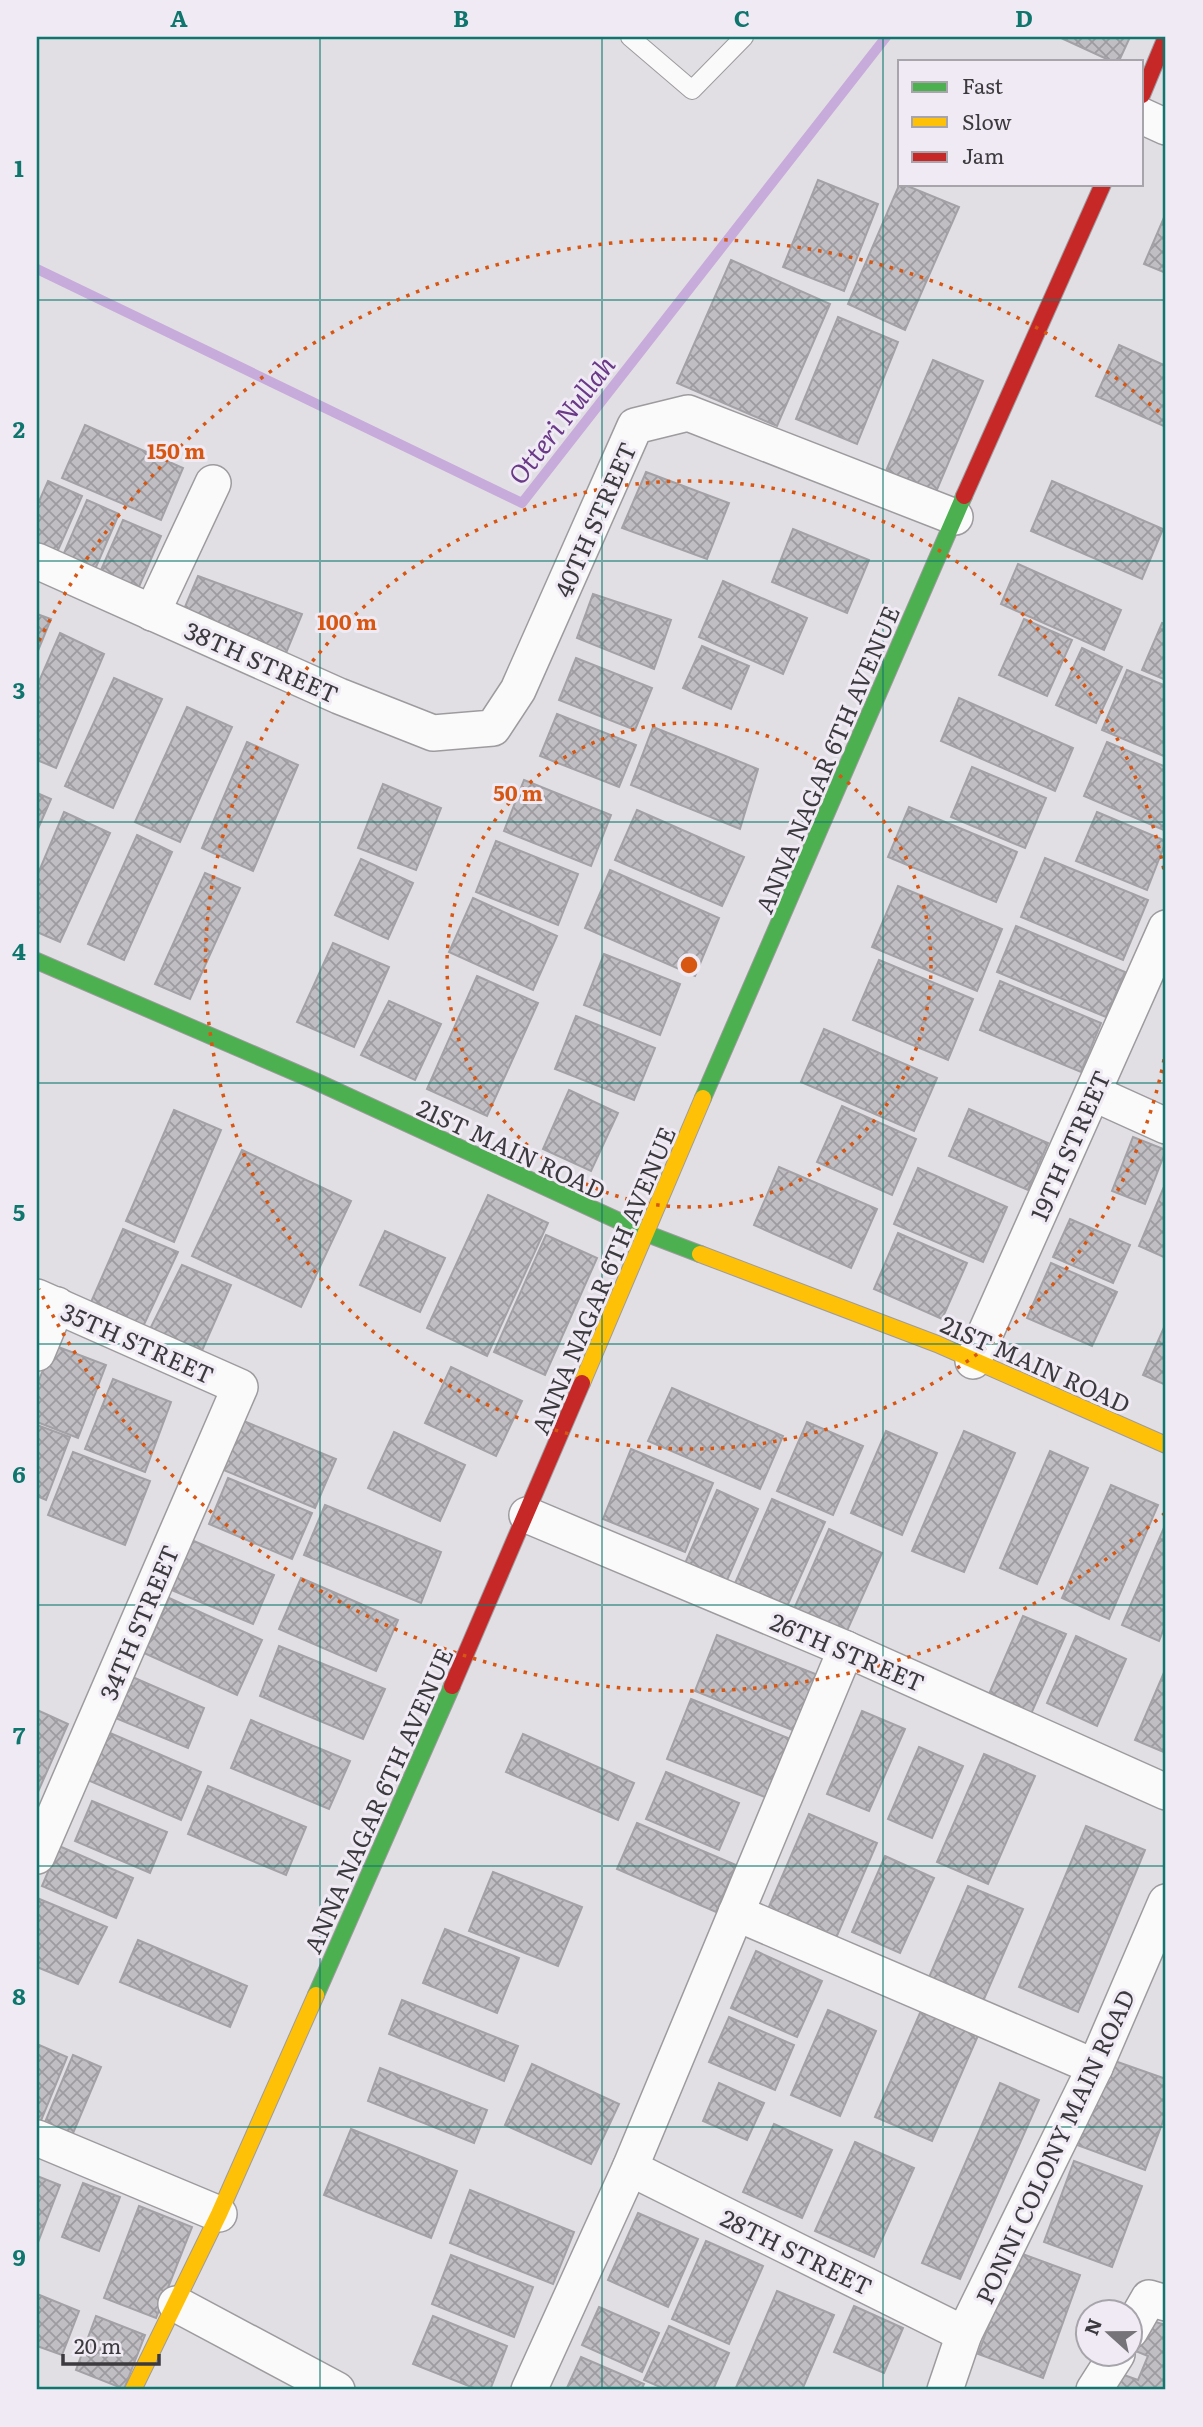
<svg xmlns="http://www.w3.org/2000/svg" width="1203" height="2427" font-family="Literata,serif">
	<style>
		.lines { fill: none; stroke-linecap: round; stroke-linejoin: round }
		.stream { stroke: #c7abda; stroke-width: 10 }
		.building { fill: url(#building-cross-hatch); stroke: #a3a1a5; stroke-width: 2 }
		.lane-casing { stroke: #9e9b9f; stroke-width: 20 }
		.street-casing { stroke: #9e9b9f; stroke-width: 38 }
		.fast-casing { stroke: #9e9b9f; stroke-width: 18 }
		.slow-casing { stroke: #9e9b9f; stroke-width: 18 }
		.jam-casing { stroke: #9e9b9f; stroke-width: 18 }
		.lane { stroke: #fbfafb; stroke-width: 18 }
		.street { stroke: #fbfafb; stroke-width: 35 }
		.fast { stroke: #4caf50; stroke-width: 16 }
		.slow { stroke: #ffc107; stroke-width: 16 }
		.jam { stroke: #c62828; stroke-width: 16 }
		.grid { fill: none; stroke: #0f766e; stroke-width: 2; stroke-opacity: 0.55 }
		.ring { fill: none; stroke: #d75611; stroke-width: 3.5; stroke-dasharray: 3.5 7 }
		.labels { text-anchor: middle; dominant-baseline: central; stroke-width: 6; stroke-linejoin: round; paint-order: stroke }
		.street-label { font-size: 24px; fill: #3c3a3e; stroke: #efeaf4 }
		.water-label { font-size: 26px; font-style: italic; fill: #6a3987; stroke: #efeaf4 }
		.centre { fill: #d75611; stroke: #efeaf4; stroke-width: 3.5 }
		.ring-label { font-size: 21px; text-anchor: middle; font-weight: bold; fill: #d75611; stroke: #efeaf4; stroke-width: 6; stroke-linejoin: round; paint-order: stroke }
		.neatline { fill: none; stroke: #0f766e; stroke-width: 2.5 }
		.grid-label { font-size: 23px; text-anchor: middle; font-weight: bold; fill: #0f766e }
	</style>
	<defs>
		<pattern id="building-cross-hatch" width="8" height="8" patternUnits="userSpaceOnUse" patternTransform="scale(1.75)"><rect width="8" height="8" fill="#c0bec2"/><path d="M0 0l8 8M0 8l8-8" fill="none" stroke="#9d9b9f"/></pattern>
	</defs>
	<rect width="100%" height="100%" fill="#e2dfe4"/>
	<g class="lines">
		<polyline class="stream" points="37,269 522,503 886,37"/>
	</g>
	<g class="building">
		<polygon points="1059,37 1130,37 1119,61 1111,61"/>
		<polygon points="818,180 878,204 844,291 783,267"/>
		<polygon points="900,183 959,207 905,330 848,304"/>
		<polygon points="1166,213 1166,273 1144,264"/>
		<polygon points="731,260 830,304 777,426 677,383"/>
		<polygon points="838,317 898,342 857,444 796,419"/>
		<polygon points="1119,345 1166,366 1166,427 1096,396"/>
		<polygon points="933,360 983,381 933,499 883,478"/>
		<polygon points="85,425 183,468 161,520 62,478"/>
		<polygon points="646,472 729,503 707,559 622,528"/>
		<polygon points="48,481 82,496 55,557 37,549 37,506"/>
		<polygon points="1052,481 1163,529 1142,579 1031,531"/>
		<polygon points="87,500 119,514 93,574 61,560"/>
		<polygon points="123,520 161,536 135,596 97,579"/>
		<polygon points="793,529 869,560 847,613 772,582"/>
		<polygon points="1018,564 1121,610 1104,650 1001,604"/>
		<polygon points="198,576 302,614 284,658 182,614"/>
		<polygon points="723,581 807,618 783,674 699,637"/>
		<polygon points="593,594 671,620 654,669 577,638"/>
		<polygon points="37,614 51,619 37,653"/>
		<polygon points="1024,619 1072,640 1047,696 999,675"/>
		<polygon points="1162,623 1166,625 1166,680 1142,670"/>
		<polygon points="60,633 104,654 56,768 37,760 37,686"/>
		<polygon points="702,646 749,666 731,709 683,688"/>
		<polygon points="1082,648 1122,667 1096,723 1056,705"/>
		<polygon points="576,658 652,688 635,730 559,700"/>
		<polygon points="1127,670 1166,686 1166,757 1102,730"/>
		<polygon points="114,678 162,699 113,808 65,786"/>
		<polygon points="959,698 1073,748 1055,791 941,741"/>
		<polygon points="187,707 232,727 180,842 135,822"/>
		<polygon points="557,714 636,745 619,787 540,756"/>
		<polygon points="653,727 758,769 740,829 631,785"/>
		<polygon points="247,742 298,765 253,871 202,848"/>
		<polygon points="1107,742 1166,767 1166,831 1084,796"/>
		<polygon points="972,767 1046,798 1025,848 951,817"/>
		<polygon points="524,780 611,815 591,866 504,831"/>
		<polygon points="383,784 441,808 416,870 358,848"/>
		<polygon points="37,793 51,799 37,831"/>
		<polygon points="909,807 1017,852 996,902 888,857"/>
		<polygon points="637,810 744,857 722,906 615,860"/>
		<polygon points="64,812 110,833 60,942 37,932 37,876"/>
		<polygon points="1097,812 1166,841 1147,890 1076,861"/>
		<polygon points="137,835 172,852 124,960 88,944"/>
		<polygon points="496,841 578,874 558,925 476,892"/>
		<polygon points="1045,858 1148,900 1123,960 1021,917"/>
		<polygon points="361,859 413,883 388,939 335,915"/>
		<polygon points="610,870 719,918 695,976 585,928"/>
		<polygon points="205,873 240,888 190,999 155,984"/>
		<polygon points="898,886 1002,929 977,991 872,947"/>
		<polygon points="473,898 557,936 533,990 449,952"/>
		<polygon points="1016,926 1125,972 1106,1017 997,972"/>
		<polygon points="333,943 389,967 354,1047 297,1022"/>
		<polygon points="604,954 680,984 660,1035 584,1005"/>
		<polygon points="879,960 973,999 948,1060 853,1020"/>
		<polygon points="477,976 538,1003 487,1116 427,1089"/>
		<polygon points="1000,981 1101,1023 1081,1072 980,1030"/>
		<polygon points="389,1001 441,1024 415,1080 361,1055"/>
		<polygon points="576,1016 655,1048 634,1100 555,1069"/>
		<polygon points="824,1029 937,1078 914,1131 801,1082"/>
		<polygon points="569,1090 618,1113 591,1171 543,1149"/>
		<polygon points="842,1106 916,1139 892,1195 817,1162"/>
		<polygon points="969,1109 1048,1143 1028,1190 949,1156"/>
		<polygon points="174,1110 221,1130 174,1242 126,1221"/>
		<polygon points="1133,1137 1166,1150 1145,1204 1112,1191"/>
		<polygon points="242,1150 351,1201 301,1307 192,1256"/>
		<polygon points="779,1167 877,1209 851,1268 754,1225"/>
		<polygon points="918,1168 1007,1207 983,1262 894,1224"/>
		<polygon points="1166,1182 1166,1258 1139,1246"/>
		<polygon points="488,1195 548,1223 487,1356 427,1328"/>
		<polygon points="1070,1219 1130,1245 1113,1283 1053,1257"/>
		<polygon points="123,1229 178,1252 140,1333 88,1309"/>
		<polygon points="385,1231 445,1258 420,1312 360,1285"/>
		<polygon points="898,1233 967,1263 942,1319 874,1289"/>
		<polygon points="546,1235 597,1258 545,1375 494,1352"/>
		<polygon points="1051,1263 1117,1292 1092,1346 1027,1318"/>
		<polygon points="182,1265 231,1285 197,1362 146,1337"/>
		<polygon points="1166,1323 1166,1385 1143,1375"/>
		<polygon points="53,1345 106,1365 78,1438 37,1422 37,1385"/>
		<polygon points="451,1367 522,1401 496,1456 425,1423"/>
		<polygon points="113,1379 171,1402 145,1472 85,1449"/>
		<polygon points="672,1388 783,1436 760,1489 648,1441"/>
		<polygon points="234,1417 336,1459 315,1508 214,1466"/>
		<polygon points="807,1422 863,1446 833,1515 777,1491"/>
		<polygon points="37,1425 70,1437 46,1500 37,1496"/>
		<polygon points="886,1431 937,1453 902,1535 851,1513"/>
		<polygon points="964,1431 1015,1453 964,1572 912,1551"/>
		<polygon points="394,1432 465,1465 440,1521 368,1488"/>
		<polygon points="631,1449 713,1483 685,1552 603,1519"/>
		<polygon points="1050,1451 1088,1468 1037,1584 1000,1568"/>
		<polygon points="73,1452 150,1481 125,1545 48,1515"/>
		<polygon points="228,1478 312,1513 292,1559 209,1524"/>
		<polygon points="1111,1485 1158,1505 1109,1619 1062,1598"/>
		<polygon points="717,1490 758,1509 724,1587 683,1568"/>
		<polygon points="772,1499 825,1522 785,1611 733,1588"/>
		<polygon points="325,1505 441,1552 421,1603 304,1555"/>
		<polygon points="1166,1523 1166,1623 1159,1641 1122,1625"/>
		<polygon points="829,1529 882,1553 846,1633 794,1609"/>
		<polygon points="189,1539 274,1575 253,1624 169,1589"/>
		<polygon points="301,1578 398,1620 376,1671 279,1629"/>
		<polygon points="169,1598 262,1640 237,1695 144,1653"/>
		<polygon points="1023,1616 1066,1634 1031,1714 989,1694"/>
		<polygon points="717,1635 818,1675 795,1731 695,1691"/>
		<polygon points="1076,1636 1126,1659 1097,1726 1047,1703"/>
		<polygon points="279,1646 385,1689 363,1739 260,1696"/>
		<polygon points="1166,1668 1166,1753 1135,1740"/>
		<polygon points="130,1676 204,1708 188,1748 113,1717"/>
		<polygon points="691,1699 793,1740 770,1799 667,1759"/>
		<polygon points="37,1710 68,1724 37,1794"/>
		<polygon points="862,1711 905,1729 869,1811 827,1794"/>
		<polygon points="251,1720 350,1761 329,1809 231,1768"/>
		<polygon points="103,1730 201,1772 181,1820 83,1778"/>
		<polygon points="523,1734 634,1783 618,1820 506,1772"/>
		<polygon points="919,1747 963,1766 932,1838 888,1819"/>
		<polygon points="984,1754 1035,1776 988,1884 937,1862"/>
		<polygon points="666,1772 739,1803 719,1850 646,1819"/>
		<polygon points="208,1786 306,1827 286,1875 188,1834"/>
		<polygon points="92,1801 167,1832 150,1873 75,1841"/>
		<polygon points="809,1814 877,1843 836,1938 768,1909"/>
		<polygon points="637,1823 736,1865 716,1912 617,1869"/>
		<polygon points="1086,1826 1145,1850 1078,2012 1019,1987"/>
		<polygon points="59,1846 133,1878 116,1918 42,1886"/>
		<polygon points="885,1856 934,1878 900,1953 852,1932"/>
		<polygon points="493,1872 582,1907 558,1966 469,1931"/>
		<polygon points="968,1886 1023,1909 981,2006 927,1982"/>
		<polygon points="37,1898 107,1927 78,1984 37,1967"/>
		<polygon points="445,1929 519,1958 497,2013 423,1983"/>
		<polygon points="138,1940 247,1986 230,2027 120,1982"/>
		<polygon points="756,1951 822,1981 797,2037 731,2008"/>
		<polygon points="402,2000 518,2046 504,2081 389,2034"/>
		<polygon points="923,2006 980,2031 932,2141 875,2117"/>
		<polygon points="828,2010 876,2031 840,2116 791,2095"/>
		<polygon points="729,2017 794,2045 775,2090 709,2062"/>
		<polygon points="39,2045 67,2057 40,2123 37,2121 37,2050"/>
		<polygon points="73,2055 101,2067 71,2138 43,2127"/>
		<polygon points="1109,2059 1166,2079 1166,2113 1145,2170 1077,2145"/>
		<polygon points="532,2064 619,2104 591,2164 505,2125"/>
		<polygon points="380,2068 487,2110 474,2143 368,2101"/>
		<polygon points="719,2083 764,2103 747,2140 703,2121"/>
		<polygon points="1000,2083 1039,2100 960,2279 922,2263"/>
		<polygon points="774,2124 832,2150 802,2218 743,2192"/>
		<polygon points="351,2129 457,2171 431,2238 324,2195"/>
		<polygon points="855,2142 914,2168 874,2257 815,2231"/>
		<polygon points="1074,2161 1142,2186 1112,2267 1044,2242"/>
		<polygon points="37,2176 60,2185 37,2245"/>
		<polygon points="83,2183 120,2197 99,2251 62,2237"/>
		<polygon points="470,2190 574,2232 553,2284 450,2243"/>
		<polygon points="139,2206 192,2227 156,2318 104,2298"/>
		<polygon points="638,2213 698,2239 668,2307 608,2280"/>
		<polygon points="706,2241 763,2266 729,2344 672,2319"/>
		<polygon points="1009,2249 1080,2275 1043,2378 978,2354 995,2309"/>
		<polygon points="451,2255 533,2287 514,2337 432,2304"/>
		<polygon points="777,2291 834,2315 802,2390 735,2390"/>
		<polygon points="37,2294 79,2311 62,2355 37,2346"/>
		<polygon points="854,2306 903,2328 884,2373 834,2352"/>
		<polygon points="599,2307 659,2333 642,2372 582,2345"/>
		<polygon points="96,2316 145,2335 124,2389 76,2370"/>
		<polygon points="433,2316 507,2346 490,2390 479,2390 413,2364"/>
		<polygon points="1145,2319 1166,2325 1166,2390 1108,2390 1121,2374 1138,2380 1148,2356 1133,2350"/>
		<polygon points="669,2326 729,2353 713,2390 667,2390 644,2380"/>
		<polygon points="581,2357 644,2384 641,2390 566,2390"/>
	</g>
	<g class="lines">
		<g class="lane-casing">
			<polyline id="lane" points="630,37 692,90 744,37"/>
		</g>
		<g class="street-casing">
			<g id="street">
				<polyline points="1142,116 1166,127"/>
				<polyline points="37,561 339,696 433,733 493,728 518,690 635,426 688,413 955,517"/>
				<polyline points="152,613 213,483"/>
				<polyline points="1093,1093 1166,1126"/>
				<polyline points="37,1297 240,1387 37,1856"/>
				<polyline points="37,1353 57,1305"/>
				<polyline points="973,1361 1166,928"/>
				<polyline points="527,1515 846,1649 1166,1792"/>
				<polyline points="736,1913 1095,2067"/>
				<polyline points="37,2138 219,2214"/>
				<polyline points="630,2168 964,2334"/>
				<polyline points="176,2304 337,2390"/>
				<polyline points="1130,2331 1149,2298 1166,2303"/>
				<polyline points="529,2390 630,2168 846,1649"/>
				<polyline points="945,2390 964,2334 1095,2067 1166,1902"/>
				<polyline points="1094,2390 1117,2354"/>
			</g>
		</g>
		<g class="fast-casing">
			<g id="fast">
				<polyline points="37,961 315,1081 645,1233 700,1254"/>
				<polyline points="703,1098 964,496"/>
				<polyline points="316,1995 452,1686"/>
			</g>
		</g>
		<g class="slow-casing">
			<g id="slow">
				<polyline points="700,1254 937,1344 1166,1445"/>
				<polyline points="582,1383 703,1098"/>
				<polyline points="133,2390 219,2214 316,1995"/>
			</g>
		</g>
		<g class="jam-casing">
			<g id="jam">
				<polyline points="1142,95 1166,37"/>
				<polyline points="964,496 1103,184"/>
				<polyline points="452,1686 582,1383"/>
			</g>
		</g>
		<use href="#lane" class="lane"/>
		<use href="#street" class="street"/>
		<use href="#fast" class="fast"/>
		<use href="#slow" class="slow"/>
		<use href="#jam" class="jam"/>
	</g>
	<path class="grid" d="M320 37V2390M602 37V2390M883 37V2390M37 300H1166M37 561H1166M37 822H1166M37 1083H1166M37 1344H1166M37 1605H1166M37 1866H1166M37 2127H1166"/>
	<g class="ring">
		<circle cx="689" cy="965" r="242"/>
		<path d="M1166 1049A484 484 0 1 1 1166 881"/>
		<path d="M1165 1513A726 726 0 0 1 39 1289M39 641A726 726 0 0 1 1165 417"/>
	</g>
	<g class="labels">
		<g class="street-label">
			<text transform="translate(594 519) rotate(-66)">40TH STREET</text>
			<text transform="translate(262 661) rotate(24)">38TH STREET</text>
			<text transform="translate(826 759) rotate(-67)">ANNA NAGAR 6TH AVENUE</text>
			<text transform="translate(1069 1145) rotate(-66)">19TH STREET</text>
			<text transform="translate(512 1148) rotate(25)">21ST MAIN ROAD</text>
			<text transform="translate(602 1280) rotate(-67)">ANNA NAGAR 6TH AVENUE</text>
			<text transform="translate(138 1342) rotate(24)">35TH STREET</text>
			<text transform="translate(1036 1363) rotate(24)">21ST MAIN ROAD</text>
			<text transform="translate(138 1622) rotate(-67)">34TH STREET</text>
			<text transform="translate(848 1651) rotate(23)">26TH STREET</text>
			<text transform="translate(377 1800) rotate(-66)">ANNA NAGAR 6TH AVENUE</text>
			<text transform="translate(1054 2146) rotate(-65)">PONNI COLONY MAIN ROAD</text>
			<text transform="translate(797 2251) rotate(26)">28TH STREET</text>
		</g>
		<g class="water-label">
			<text transform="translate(560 419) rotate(-52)">Otteri Nullah</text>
		</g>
	</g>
	<circle cx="689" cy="965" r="10" class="centre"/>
	<g class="ring-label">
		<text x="176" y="459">150 m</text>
		<text x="347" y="630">100 m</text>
		<text x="518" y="801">50 m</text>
	</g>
	<rect width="1203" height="2427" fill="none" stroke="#efeaf4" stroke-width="77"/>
	<rect x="898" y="60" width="245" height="126" fill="#efeaf4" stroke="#a7a4ab" stroke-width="2"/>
	<rect x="912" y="82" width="35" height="10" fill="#4caf50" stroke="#a7a4ab" stroke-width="2"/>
	<text x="962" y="94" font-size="21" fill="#3c3a3e">Fast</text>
	<rect x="912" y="117" width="35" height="10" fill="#ffc107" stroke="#a7a4ab" stroke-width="2"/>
	<text x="962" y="130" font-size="21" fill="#3c3a3e">Slow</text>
	<rect x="912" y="152" width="35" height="10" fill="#c62828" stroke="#a7a4ab" stroke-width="2"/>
	<text x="962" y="164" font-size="21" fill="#3c3a3e">Jam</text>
	<g transform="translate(1109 2333) rotate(291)"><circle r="33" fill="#efeaf4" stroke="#a7a4ab" stroke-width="2"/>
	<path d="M0-5L12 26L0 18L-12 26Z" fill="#767478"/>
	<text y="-10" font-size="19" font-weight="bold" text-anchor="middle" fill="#3c3a3e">N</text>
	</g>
	<path d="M63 2354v10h96v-10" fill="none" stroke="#3c3a3e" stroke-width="3.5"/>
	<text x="74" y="2354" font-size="21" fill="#3c3a3e" stroke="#efeaf4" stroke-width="5" paint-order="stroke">20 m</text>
	<rect x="38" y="38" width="1126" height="2350" class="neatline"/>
	<g class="grid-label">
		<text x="179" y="27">A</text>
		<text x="461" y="27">B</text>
		<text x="742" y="27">C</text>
		<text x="1024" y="27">D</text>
		<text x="19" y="177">1</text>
		<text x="19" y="438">2</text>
		<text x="19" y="699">3</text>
		<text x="19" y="960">4</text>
		<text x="19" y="1221">5</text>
		<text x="19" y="1483">6</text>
		<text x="19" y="1744">7</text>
		<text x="19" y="2005">8</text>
		<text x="19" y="2266">9</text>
	</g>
</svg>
